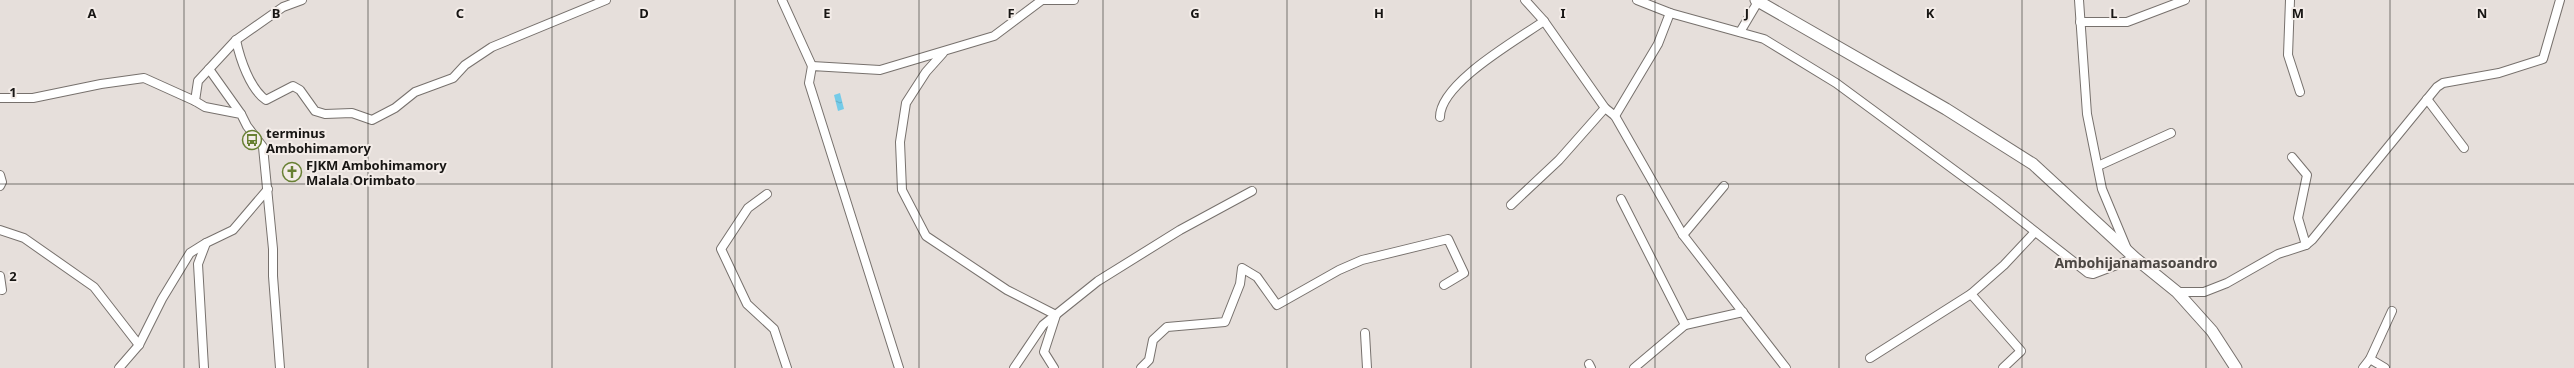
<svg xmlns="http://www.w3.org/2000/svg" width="2574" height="368" font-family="'Noto Sans',sans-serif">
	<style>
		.water { fill: url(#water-ripples) }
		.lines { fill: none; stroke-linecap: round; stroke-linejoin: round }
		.street-casing { stroke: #77716d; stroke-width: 10 }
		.secondary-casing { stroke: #77716d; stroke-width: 13 }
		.street { stroke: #fff; stroke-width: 8 }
		.secondary { stroke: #fff; stroke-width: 11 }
		.grid { fill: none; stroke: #181614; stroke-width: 1; stroke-opacity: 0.55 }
		.labels { text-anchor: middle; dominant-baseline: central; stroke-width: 4; stroke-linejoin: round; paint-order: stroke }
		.poi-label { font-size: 13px; font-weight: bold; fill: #181614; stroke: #f3ece8; text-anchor: start }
		.neighbourhood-label { font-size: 14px; font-weight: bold; fill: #4c4743; stroke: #f3ece8 }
		.grid-label { font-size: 13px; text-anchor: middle; font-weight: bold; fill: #181614; stroke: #f3ece8; stroke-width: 4; stroke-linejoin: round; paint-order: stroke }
	</style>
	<defs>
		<pattern id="water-ripples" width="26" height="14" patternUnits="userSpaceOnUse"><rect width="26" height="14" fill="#75cbe8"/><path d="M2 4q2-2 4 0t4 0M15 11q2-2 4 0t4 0" fill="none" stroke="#64aec6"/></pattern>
	</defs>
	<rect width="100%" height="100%" fill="#e6dfdb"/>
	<polygon class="water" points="840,93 844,109 838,111 834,95"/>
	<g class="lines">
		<g class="street-casing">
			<g id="street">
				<polyline points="782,0 812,66"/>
				<polyline points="1525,0 1544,21 1605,108"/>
				<polyline points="1637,0 1670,13 1764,39 1836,83 1995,200 2088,273 2093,274 2135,258"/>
				<polyline points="2079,0 2087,114 2102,189 2127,249"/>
				<polyline points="2290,0 2288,55 2300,92"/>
				<polyline points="2080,22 2127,22 2185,0"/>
				<polyline points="1740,32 1759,0"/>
				<path d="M236 40C240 59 250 89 266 100L293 86 300 90 315 111 325 114 352 113 372 120 395 108 415 92 453 78 465 65 492 47 606 0"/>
				<polyline points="943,53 926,72 906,103 900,142 902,190 926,236 1007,290 1056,315 1044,352 1054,368"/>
				<polyline points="209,69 241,114"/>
				<polyline points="0,98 33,98 101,84 144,78 195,101"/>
				<polyline points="2427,99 2464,148"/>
				<polyline points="1615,116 1658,44 1670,13"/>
				<path d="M1440 117C1440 83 1517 40 1544 21"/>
				<polyline points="2292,157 2307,175 2298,218 2306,245"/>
				<polyline points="2098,166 2171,133"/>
				<polyline points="0,175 2,182 0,186"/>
				<polyline points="767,194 748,208 721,249 747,304 774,329 787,368"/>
				<polyline points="1621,199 1685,325 1634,368"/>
				<polyline points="1511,205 1559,160 1605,108 1615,116 1683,235 1786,368"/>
				<polyline points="0,230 24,238 94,287 139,345"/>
				<polyline points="1683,235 1724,186"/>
				<polyline points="0,276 2,290"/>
				<polyline points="2177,292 2204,292 2227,283 2278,254 2306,245 2312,240 2437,87 2443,83 2499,73 2543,59 2560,0"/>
				<polyline points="1971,294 2004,265 2035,232"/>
				<polyline points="1685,325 1743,312"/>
				<polyline points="1365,333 1367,368"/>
				<polyline points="1870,358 1971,294 2021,351 2003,368"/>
				<polyline points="2370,359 2385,368"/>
				<polyline points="1589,364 1591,368"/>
				<polyline points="119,368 139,345 162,299 190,253 206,243"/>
				<polyline points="204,368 198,264 206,243 233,230 268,189"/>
				<polyline points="280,368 273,276 273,249 263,147 247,126 241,114 205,107 195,101 198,81 236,40 283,7 302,0"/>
				<polyline points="899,368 809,83 812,66 880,70 994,36 1042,0 1074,0"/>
				<polyline points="1014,368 1043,325 1098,281 1180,230 1252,191"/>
				<polyline points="1141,368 1149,360 1153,340 1167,327 1225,322 1240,284 1242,268 1257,277 1277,305 1339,270 1362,260 1448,239 1464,273 1444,285"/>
				<polyline points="2363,368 2370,359 2392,311"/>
			</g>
		</g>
		<g class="secondary-casing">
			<polyline id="secondary" points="1756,0 1946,109 2033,164 2135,258 2177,292 2212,331 2236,368"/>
		</g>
		<use href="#street" class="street"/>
		<use href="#secondary" class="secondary"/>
	</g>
	<path class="grid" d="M184 0V368M368 0V368M552 0V368M735 0V368M919 0V368M1103 0V368M1287 0V368M1471 0V368M1655 0V368M1839 0V368M2022 0V368M2206 0V368M2390 0V368M0 184H2574"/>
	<defs>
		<g id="bus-ring" transform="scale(1)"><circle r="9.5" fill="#f3ece8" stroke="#688033" stroke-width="1.5"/><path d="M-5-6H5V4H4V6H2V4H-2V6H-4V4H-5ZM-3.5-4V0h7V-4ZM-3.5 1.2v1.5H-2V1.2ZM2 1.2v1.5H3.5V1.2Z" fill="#688033"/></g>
		<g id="church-ring" transform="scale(1)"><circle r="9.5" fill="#f3ece8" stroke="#688033" stroke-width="1.5"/><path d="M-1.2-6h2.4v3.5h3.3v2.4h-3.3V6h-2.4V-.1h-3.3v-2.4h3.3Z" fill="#688033"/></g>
	</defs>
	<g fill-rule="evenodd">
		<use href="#bus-ring" x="252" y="140"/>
		<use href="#church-ring" x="292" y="172"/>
	</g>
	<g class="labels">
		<g class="poi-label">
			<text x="266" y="133">terminus<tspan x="266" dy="15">Ambohimamory</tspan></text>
			<text x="306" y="165">FJKM Ambohimamory<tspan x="306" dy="15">Malala Orimbato</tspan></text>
		</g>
		<g class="neighbourhood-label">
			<text x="2136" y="262">Ambohijanamasoandro</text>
		</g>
	</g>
	<g class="grid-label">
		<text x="92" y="18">A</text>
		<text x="276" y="18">B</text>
		<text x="460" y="18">C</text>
		<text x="644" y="18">D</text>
		<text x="827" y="18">E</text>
		<text x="1011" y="18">F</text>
		<text x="1195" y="18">G</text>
		<text x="1379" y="18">H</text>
		<text x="1563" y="18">I</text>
		<text x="1747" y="18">J</text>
		<text x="1930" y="18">K</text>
		<text x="2114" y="18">L</text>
		<text x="2298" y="18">M</text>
		<text x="2482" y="18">N</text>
		<text x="13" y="97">1</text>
		<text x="13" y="281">2</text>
	</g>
</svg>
